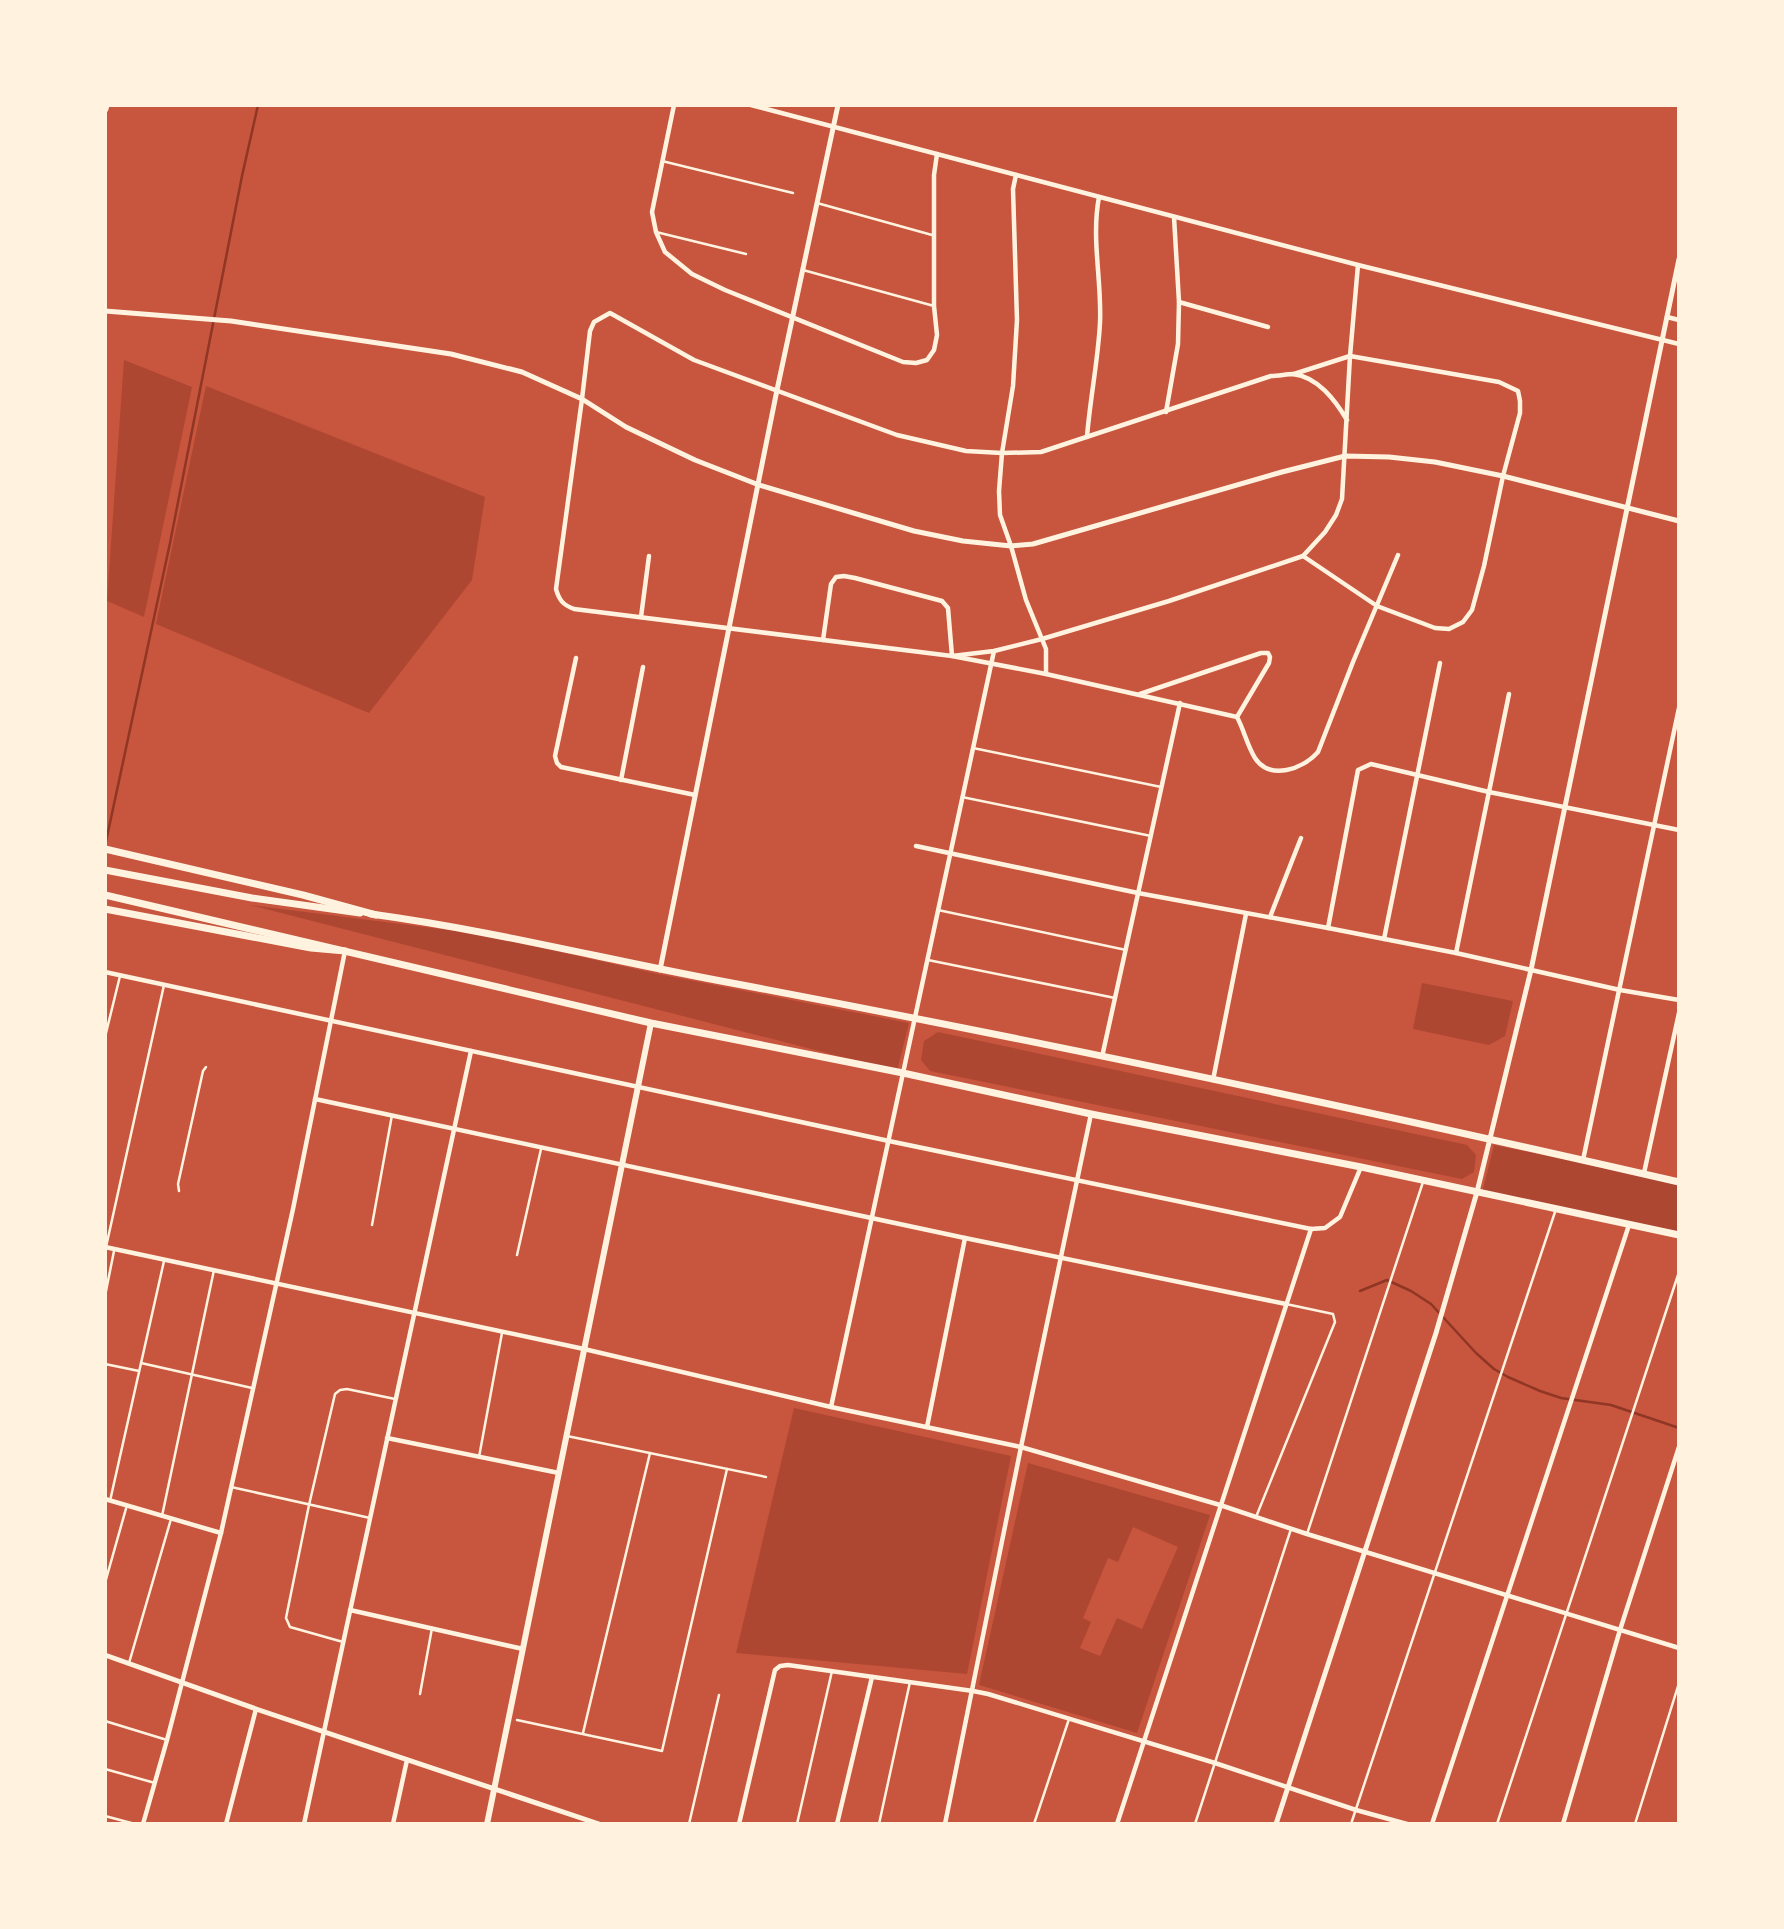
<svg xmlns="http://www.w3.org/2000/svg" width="1784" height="1929" font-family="'Nunito Sans',sans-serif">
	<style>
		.green { fill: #ae4732; fill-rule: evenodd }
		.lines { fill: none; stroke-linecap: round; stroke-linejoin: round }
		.stream { stroke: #8f3625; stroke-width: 2.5 }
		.service { stroke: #fff3e0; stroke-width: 2.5 }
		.minor { stroke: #fff3e0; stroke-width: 4.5 }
		.tertiary { stroke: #fff3e0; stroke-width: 5 }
		.secondary { stroke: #fff3e0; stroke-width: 6 }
		.primary { stroke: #fff3e0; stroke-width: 7 }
		.trunk { stroke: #fff3e0; stroke-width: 7 }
	</style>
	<rect width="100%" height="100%" fill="#c8553d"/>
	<g class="green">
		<polygon points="124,360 192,387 144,617 107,601"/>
		<polygon points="206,386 485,497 472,580 369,713 156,624"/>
		<polygon points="250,905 480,934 658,974 909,1023 897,1071"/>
		<polygon points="1422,983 1513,1001 1505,1036 1489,1045 1413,1029"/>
		<polygon points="938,1032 1467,1145 1476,1155 1474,1172 1462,1179 930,1071 921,1060 924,1041"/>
		<polygon points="1494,1145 1679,1182 1679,1235 1482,1193"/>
		<polygon points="794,1408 1011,1456 967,1674 736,1653"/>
		<path d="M1028 1463 1210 1515 1137 1733 979 1685ZM1133 1527 1178 1547 1142 1629 1117 1618 1100 1656 1080 1648 1091 1622 1083 1618 1108 1558 1118 1562Z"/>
	</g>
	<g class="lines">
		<g class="stream">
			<polyline points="105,846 170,543 242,176 258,105"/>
			<polyline points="1360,1291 1387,1280 1411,1291 1431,1304 1476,1353 1494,1369 1508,1377 1540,1391 1561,1398 1611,1405 1679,1428"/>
		</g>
		<g class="service">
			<polyline points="662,161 793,193"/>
			<polyline points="817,203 932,235"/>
			<polyline points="656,232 746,254"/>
			<polyline points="803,270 934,306"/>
			<polyline points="973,748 1161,787"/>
			<polyline points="962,797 1151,836"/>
			<polyline points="938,910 1126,950"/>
			<polyline points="928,960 1115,998"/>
			<polyline points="105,1037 120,976"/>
			<polyline points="179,1191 178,1184 203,1071 206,1067"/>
			<polyline points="372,1225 392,1115"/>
			<polyline points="106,1247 164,985"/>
			<polyline points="517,1255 541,1149"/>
			<polyline points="105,1296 114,1251"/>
			<polyline points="141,1363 252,1388"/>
			<polyline points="105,1364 139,1371"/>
			<polyline points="567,1436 766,1477"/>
			<polyline points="479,1457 502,1333"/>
			<polyline points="231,1487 370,1518"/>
			<polyline points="110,1501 164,1261"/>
			<polyline points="162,1516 214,1270"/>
			<polyline points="1256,1517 1335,1322 1333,1314 1286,1304"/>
			<polyline points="1307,1534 1423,1182"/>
			<polyline points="105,1583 127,1505"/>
			<polyline points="343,1642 290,1627 286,1618 309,1505 335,1394 340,1390 347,1389 395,1399"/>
			<polyline points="129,1663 171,1519"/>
			<polyline points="420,1694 432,1628"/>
			<polyline points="517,1720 662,1751 727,1469"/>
			<polyline points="105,1721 167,1740"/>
			<polyline points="583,1733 650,1453"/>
			<polyline points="105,1769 155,1783"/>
			<polyline points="105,1816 135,1824"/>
			<polyline points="689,1824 719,1695"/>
			<polyline points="797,1824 832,1671"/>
			<polyline points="879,1824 910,1682"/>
			<polyline points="1034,1824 1069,1719"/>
			<polyline points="1195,1824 1291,1529"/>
			<polyline points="1351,1824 1556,1209"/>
			<polyline points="1497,1824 1679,1272"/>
			<polyline points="1635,1824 1679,1683"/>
		</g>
		<g class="minor">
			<polyline points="674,105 652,212 656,232 665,252 692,274 725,290 903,362 916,363 927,360 934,350 937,335 934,306 934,175 937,154"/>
			<polyline points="751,105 1358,265 1679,344"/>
			<polyline points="1016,175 1013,189 1017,320 1013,386 1002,453 999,491 1000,515 1011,546 1026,600 1046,649 1046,674"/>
			<polyline points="1179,302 1268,327"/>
			<polyline points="1667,317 1679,320"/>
			<polyline points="1294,374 1350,356 1499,382 1518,391 1520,401 1520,413 1503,476 1484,566 1472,610 1463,622 1449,629 1435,628 1377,606 1303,556"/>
			<polyline points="1166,412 1178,344 1179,302 1174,217"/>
			<path d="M1347 420C1335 400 1318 377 1293 374 1287 374 1278 376 1271 376L1041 452 1002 453 966 451 897 435 694 360 610 313 594 322 590 331 582 399 556 589C559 600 563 605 574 609L952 656 994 651 1042 639 1169 601 1303 556 1325 532 1336 515 1342 499 1350 356 1358 265"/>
			<path d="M1087 437C1090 399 1098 361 1100 323 1102 281 1091 239 1099 197"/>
			<polyline points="641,617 649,556"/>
			<polyline points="823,640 831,584 836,577 844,576 855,578 942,601 948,608 952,656 1046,674 1237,717"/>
			<polyline points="576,658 555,756 557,763 561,767 695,795"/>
			<polyline points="1140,694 1261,653 1268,653 1270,657 1269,663 1237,717"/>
			<path d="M1237 717C1244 730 1247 745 1255 758 1270 781 1303 769 1318 752L1353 662 1398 555"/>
			<polyline points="621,780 643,667"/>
			<polyline points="916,846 1138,893 1328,928 1456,953 1620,990 1679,1000"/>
			<polyline points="1270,917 1301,838"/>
			<polyline points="1328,928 1358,770 1371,764 1489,792 1679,830"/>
			<polyline points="1384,939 1440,663"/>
			<polyline points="1456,953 1509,694"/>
			<polyline points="105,972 889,1141 1311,1229 1325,1228 1340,1217 1361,1167"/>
			<polyline points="1102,1057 1180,703"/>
			<polyline points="1213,1080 1246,914"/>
			<polyline points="315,1099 965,1238 1286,1304"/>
			<polyline points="1583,1160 1679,708"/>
			<polyline points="1644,1173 1679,1013"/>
			<polyline points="105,1247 584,1349 831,1407 1021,1447 1220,1505 1307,1534 1679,1648"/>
			<polyline points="831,1407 994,651"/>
			<polyline points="927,1427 965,1238"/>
			<polyline points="387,1438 559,1473"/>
			<polyline points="105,1499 221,1533"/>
			<polyline points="350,1610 523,1649"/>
			<polyline points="143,1824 167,1740 221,1533 293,1209 345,951"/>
			<polyline points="226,1824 256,1709"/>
			<polyline points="304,1824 471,1051"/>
			<polyline points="393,1824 407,1760"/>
			<polyline points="739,1824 775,1670 780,1666 788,1665 973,1691 988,1694 1215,1763 1356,1810 1407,1824"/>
			<polyline points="837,1824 872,1677"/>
			<polyline points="945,1824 1021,1447 1091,1114"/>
			<polyline points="1117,1824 1311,1229"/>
			<polyline points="1432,1824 1629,1225"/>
			<polyline points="1563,1824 1620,1630 1679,1447"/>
		</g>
		<g class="tertiary">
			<polyline points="105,311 231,321 451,354 522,372 582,399 626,427 695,460 759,485 914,531 963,541 1011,546 1033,544 1282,472 1345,456 1389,457 1435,462 1503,476 1679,521"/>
			<polyline points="660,970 777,390 838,105"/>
			<polyline points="105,1655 256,1709 599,1824"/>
			<polyline points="1276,1824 1436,1333 1477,1192 1531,970 1679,259"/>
		</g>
		<polyline class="secondary" points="487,1824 651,1023"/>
		<g class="primary">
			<polyline points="105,870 252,898 360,913"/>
			<polyline points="105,895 651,1023 903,1073 1091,1114 1361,1167 1679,1235"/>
			<path d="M371 914C489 930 604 959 721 981 1041 1041 1361 1109 1679 1182"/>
		</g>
		<g class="trunk">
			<polyline points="105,109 106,105"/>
			<polyline points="105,849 303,895 376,915"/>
			<polyline points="105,909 311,948 345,951"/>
		</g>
	</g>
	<rect width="1784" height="1929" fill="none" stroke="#fff3e0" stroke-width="214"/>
</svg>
